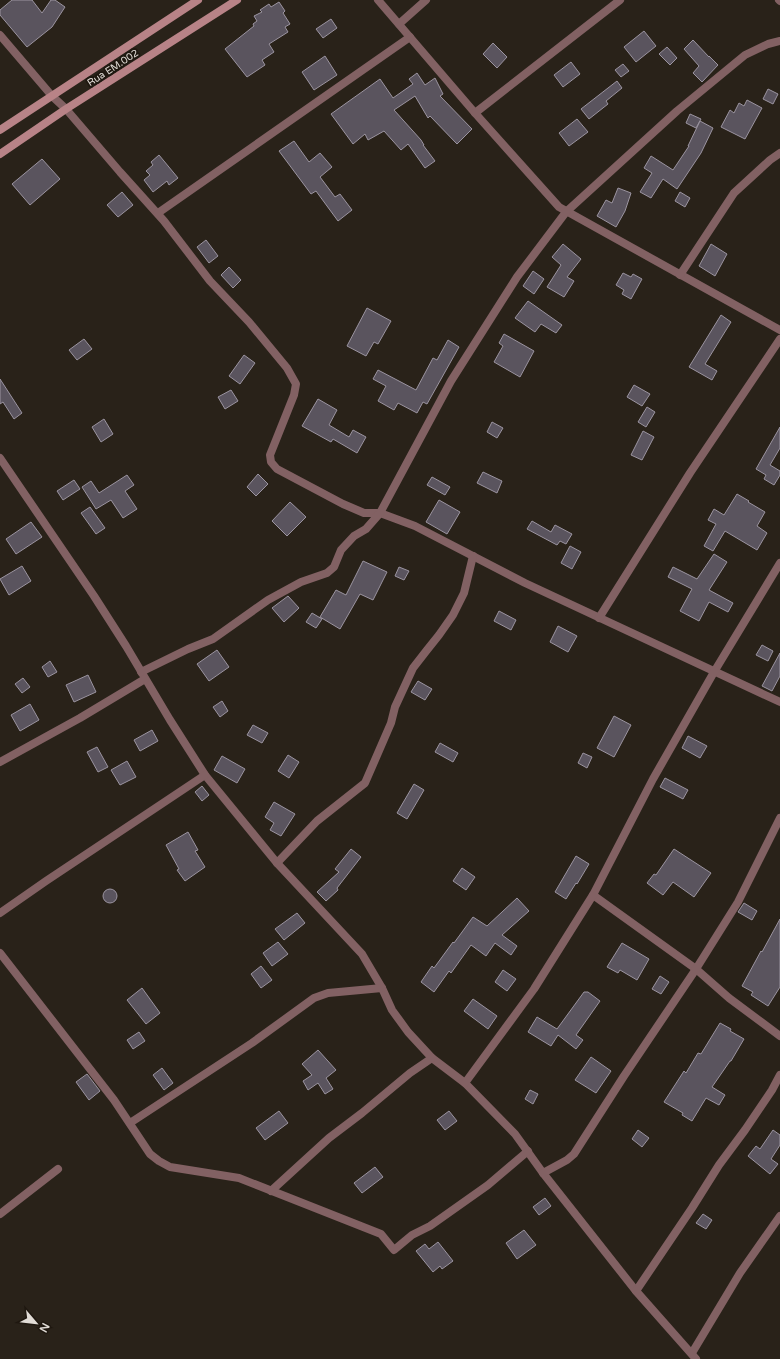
<svg xmlns="http://www.w3.org/2000/svg" width="780" height="1359" font-family="'Varela Round',sans-serif">
	<style>
		.building { fill: #5a545e; stroke: #9b94a0 }
		.lines { fill: none; stroke-linecap: round; stroke-linejoin: round }
		.street { stroke: #826163; stroke-width: 8 }
		.secondary { stroke: #b88387; stroke-width: 8 }
		.labels { text-anchor: middle; dominant-baseline: central; stroke-width: 4; stroke-linejoin: round; paint-order: stroke }
		.street-label { font-size: 10px; fill: #e1dcd6; stroke: #1f1810 }
	</style>
	<rect width="100%" height="100%" fill="#292219"/>
	<g class="building">
		<polygon points="12,0 32,0 42,13 51,0 55,0 65,7 52,27 27,47 0,15 0,10"/>
		<polygon points="279,2 285,11 283,13 290,24 285,27 288,32 269,44 274,52 262,60 265,65 247,77 225,49 254,26 253,24 257,21 254,16 262,12 260,10 269,4 271,7"/>
		<polygon points="331,19 337,28 323,38 316,29"/>
		<polygon points="644,31 656,46 636,62 624,47"/>
		<polygon points="693,40 709,57 709,56 718,65 702,82 693,73 699,66 684,49"/>
		<polygon points="493,43 507,57 497,68 483,54"/>
		<polygon points="667,47 677,58 670,65 659,54"/>
		<polygon points="325,56 337,75 314,90 302,72"/>
		<polygon points="571,62 580,74 563,87 554,75"/>
		<polygon points="623,64 629,71 621,77 615,70"/>
		<polygon points="417,73 425,85 435,78 443,94 440,96 472,129 457,144 430,116 428,118 415,96 394,110 421,140 424,145 423,145 435,161 425,168 408,144 401,150 384,131 368,140 365,134 353,144 331,114 380,79 393,98 413,84 409,79"/>
		<polygon points="617,81 622,88 606,101 608,104 589,119 581,109"/>
		<polygon points="768,89 778,94 773,104 763,99"/>
		<polygon points="747,100 762,108 745,139 721,127 730,110 734,113 739,103 744,106"/>
		<polygon points="690,114 701,119 696,128 686,123"/>
		<polygon points="577,119 588,132 569,146 559,133"/>
		<polygon points="700,121 713,128 701,153 677,189 663,179 651,198 640,192 652,173 644,168 651,156 673,170 689,146 688,146"/>
		<polygon points="294,141 309,162 320,153 332,167 320,177 335,197 340,194 352,210 338,221 316,191 311,194 279,151"/>
		<polygon points="159,155 178,178 169,185 167,181 153,192 144,180 150,175 146,171 153,165 151,162"/>
		<polygon points="42,159 60,179 30,205 12,184"/>
		<polygon points="618,188 631,193 625,211 616,227 597,216 606,200 612,203"/>
		<polygon points="122,192 133,205 118,217 107,205"/>
		<polygon points="680,192 690,198 685,207 675,201"/>
		<polygon points="206,240 218,256 209,263 197,247"/>
		<polygon points="563,244 581,259 567,277 574,281 564,297 547,287 561,265 552,257"/>
		<polygon points="711,244 727,254 715,276 699,266"/>
		<polygon points="229,267 241,280 233,288 221,275"/>
		<polygon points="533,271 544,279 534,294 523,286"/>
		<polygon points="623,273 631,277 633,274 642,279 631,299 622,294 624,290 616,285"/>
		<polygon points="528,301 562,325 556,333 541,324 535,332 515,318"/>
		<polygon points="367,308 391,321 378,344 374,342 366,356 347,346"/>
		<polygon points="721,315 731,322 705,364 717,371 712,380 689,367"/>
		<polygon points="504,334 534,351 520,377 494,362 503,346 499,343"/>
		<polygon points="84,339 92,349 77,360 69,350"/>
		<polygon points="448,340 459,347 427,404 423,402 417,413 398,403 394,410 378,401 386,386 373,379 378,370 416,390 433,358 437,360"/>
		<polygon points="244,355 255,363 240,384 229,376"/>
		<polygon points="0,379 22,413 14,419 3,402 0,404"/>
		<polygon points="634,385 650,394 642,406 627,397"/>
		<polygon points="231,390 238,401 225,409 218,397"/>
		<polygon points="318,399 337,410 329,425 349,437 353,430 366,437 357,453 333,439 331,442 302,426"/>
		<polygon points="647,407 655,412 646,427 638,422"/>
		<polygon points="104,419 113,434 101,442 92,427"/>
		<polygon points="492,422 503,428 497,438 487,432"/>
		<polygon points="780,427 780,448 770,465 780,471 780,475 774,485 764,479 766,475 756,469"/>
		<polygon points="643,431 654,437 642,460 631,455"/>
		<polygon points="483,472 502,481 497,493 477,483"/>
		<polygon points="258,474 268,484 256,496 247,487"/>
		<polygon points="127,475 134,485 125,491 137,509 123,518 111,500 96,509 82,487 91,481 99,493"/>
		<polygon points="432,477 450,487 445,495 427,485"/>
		<polygon points="74,480 80,489 63,500 57,491"/>
		<polygon points="737,494 749,501 748,502 765,512 757,526 767,533 757,550 725,531 713,551 704,546 716,524 708,520 714,509 724,515"/>
		<polygon points="439,500 460,512 447,534 426,522"/>
		<polygon points="290,502 306,517 287,536 272,521"/>
		<polygon points="90,507 105,528 96,534 81,513"/>
		<polygon points="532,521 551,532 555,525 572,534 566,544 560,541 557,545 527,529"/>
		<polygon points="31,522 42,537 16,554 6,539"/>
		<polygon points="570,546 581,552 572,569 561,563"/>
		<polygon points="714,554 727,562 709,590 733,603 728,612 709,602 699,621 680,611 692,589 668,577 673,567 697,579"/>
		<polygon points="363,561 387,572 373,600 360,594 340,629 320,617 336,590 346,595"/>
		<polygon points="22,566 31,581 9,595 0,579"/>
		<polygon points="399,567 409,571 404,580 395,576"/>
		<polygon points="288,596 299,608 284,622 272,608"/>
		<polygon points="499,611 516,620 511,630 494,621"/>
		<polygon points="312,613 322,619 316,628 306,622"/>
		<polygon points="558,626 577,636 568,652 550,642"/>
		<polygon points="762,645 773,651 768,661 756,655"/>
		<polygon points="217,650 229,667 209,681 197,664"/>
		<polygon points="780,653 780,676 772,691 762,686"/>
		<polygon points="50,661 57,672 48,677 42,667"/>
		<polygon points="88,675 96,692 74,702 66,685"/>
		<polygon points="23,678 30,687 22,693 15,684"/>
		<polygon points="418,681 432,689 425,700 411,692"/>
		<polygon points="222,701 228,711 220,717 213,707"/>
		<polygon points="30,704 39,720 20,731 11,715"/>
		<polygon points="614,716 631,725 614,757 597,748"/>
		<polygon points="253,725 268,733 262,743 247,735"/>
		<polygon points="152,730 158,741 140,751 134,740"/>
		<polygon points="688,736 707,746 700,758 682,748"/>
		<polygon points="440,743 458,753 453,762 435,752"/>
		<polygon points="97,747 108,767 98,772 87,752"/>
		<polygon points="583,753 592,757 587,768 578,763"/>
		<polygon points="288,755 299,762 289,778 278,771"/>
		<polygon points="222,756 245,769 237,783 214,770"/>
		<polygon points="127,761 136,777 120,785 111,770"/>
		<polygon points="665,778 688,790 683,799 660,787"/>
		<polygon points="414,784 424,790 407,819 397,813"/>
		<polygon points="202,786 209,795 202,801 195,792"/>
		<polygon points="274,802 295,814 281,836 270,830 274,823 265,817"/>
		<polygon points="188,832 198,850 195,851 205,867 185,881 177,870 179,869 166,845"/>
		<polygon points="351,849 361,857 337,888 338,890 326,901 317,892 339,872 335,869"/>
		<polygon points="674,849 711,873 694,897 673,882 663,895 647,883 654,874 656,875"/>
		<polygon points="576,856 589,864 577,884 576,883 566,899 555,892"/>
		<polygon points="462,868 475,877 466,890 453,881"/>
		<circle cx="110" cy="896" r="7"/>
		<polygon points="517,898 529,911 502,935 517,946 511,955 495,943 486,956 471,945 451,973 449,971 434,992 421,982 432,966 434,968 453,942 454,943 473,917 487,926"/>
		<polygon points="744,903 757,911 752,920 738,912"/>
		<polygon points="297,913 305,923 284,940 275,929"/>
		<polygon points="780,919 780,987 768,1006 751,995 753,992 742,986 761,951 762,952"/>
		<polygon points="278,942 288,954 272,966 263,953"/>
		<polygon points="622,943 649,959 637,980 620,970 618,973 607,967"/>
		<polygon points="261,966 272,980 261,988 251,974"/>
		<polygon points="503,970 516,979 507,991 495,982"/>
		<polygon points="660,976 669,982 661,994 652,989"/>
		<polygon points="142,988 160,1013 146,1024 127,1000"/>
		<polygon points="584,992 588,992 600,1001 576,1035 583,1040 576,1049 558,1035 551,1046 528,1032 537,1017 557,1029"/>
		<polygon points="473,999 497,1016 488,1029 464,1011"/>
		<polygon points="720,1023 731,1029 730,1031 744,1039 731,1061 730,1061 712,1087 725,1095 719,1105 706,1098 692,1121 682,1115 683,1113 664,1102 684,1071 686,1073 698,1053 701,1054"/>
		<polygon points="139,1032 145,1041 133,1049 127,1040"/>
		<polygon points="318,1050 336,1070 326,1078 333,1089 325,1094 318,1083 308,1090 303,1081 312,1075 302,1064"/>
		<polygon points="591,1057 611,1071 596,1093 575,1080"/>
		<polygon points="162,1068 173,1083 164,1090 153,1075"/>
		<polygon points="87,1074 100,1091 89,1100 76,1082"/>
		<polygon points="530,1090 538,1094 533,1104 525,1099"/>
		<polygon points="279,1111 288,1123 265,1140 256,1128"/>
		<polygon points="449,1111 457,1121 445,1130 437,1120"/>
		<polygon points="638,1130 649,1138 642,1147 632,1139"/>
		<polygon points="773,1130 780,1135 780,1145 771,1159 778,1164 770,1174 748,1156 756,1146 760,1149"/>
		<polygon points="375,1167 383,1177 362,1193 354,1183"/>
		<polygon points="545,1198 551,1206 539,1215 533,1207"/>
		<polygon points="703,1214 712,1220 706,1229 696,1223"/>
		<polygon points="524,1230 536,1245 517,1259 506,1243"/>
		<polygon points="438,1242 453,1261 442,1269 440,1266 433,1272 416,1251 425,1244 429,1249"/>
	</g>
	<g class="lines">
		<g class="street">
			<polyline points="378,0 475,113 559,207 780,330"/>
			<polyline points="779,0 780,1"/>
			<polyline points="399,24 426,0"/>
			<polyline points="0,35 52,96 66,109 120,172 164,221 210,281 249,322 287,368 296,384 294,395 270,455 271,462 277,469 343,504 364,513 380,513 415,526 525,583 780,702"/>
			<polyline points="475,113 620,0"/>
			<polyline points="158,213 410,37"/>
			<polyline points="680,275 734,193 770,160 780,153"/>
			<polyline points="0,458 94,596 126,646 170,720 205,775 277,863 362,954 382,988 392,1010 408,1032 432,1058 465,1083 515,1134 543,1173 636,1291 696,1359"/>
			<polyline points="599,618 690,473 780,339"/>
			<polyline points="141,672 188,649 213,639 268,600 301,582 327,573 334,567 341,550 354,536 366,529 380,513 451,381 517,277 566,212 677,111 745,55 768,44 780,41"/>
			<polyline points="0,762 80,718 145,679"/>
			<polyline points="277,863 317,821 365,783 391,723 395,707 413,668 427,650 439,635 453,615 464,593 473,556"/>
			<polyline points="593,895 696,969 729,998 780,1036"/>
			<polyline points="0,913 46,881 205,775"/>
			<polyline points="0,953 114,1100 150,1154 159,1161 170,1167 239,1178 381,1234 394,1250 412,1235 430,1226 488,1185 528,1151"/>
			<polyline points="465,1083 534,989 593,895 653,779 714,672 780,563"/>
			<polyline points="130,1123 252,1043 314,998 328,993 382,988"/>
			<polyline points="543,1173 567,1160 574,1154 624,1076 696,969 738,902 780,818"/>
			<polyline points="271,1191 329,1138 362,1113 410,1073 432,1058"/>
			<polyline points="0,1214 58,1169"/>
			<polyline points="636,1291 692,1208 719,1165 745,1130 772,1090 780,1075"/>
			<polyline points="692,1353 740,1273 780,1216"/>
		</g>
		<g class="secondary">
			<polyline points="0,130 198,0"/>
			<polyline points="0,154 66,109 237,0"/>
		</g>
	</g>
	<g class="labels">
		<g class="street-label">
			<text transform="translate(113 68) rotate(-33)">Rua EM.002</text>
		</g>
	</g>
	<g transform="translate(36 1323) rotate(118)" stroke="#1f1810" stroke-width="3" paint-order="stroke">
	<path d="M0-3L7 15L0 10L-7 15Z" fill="#e1dcd6"/>
	<text y="-6" font-size="11" font-weight="bold" text-anchor="middle" fill="#e1dcd6">N</text>
	</g>
</svg>
